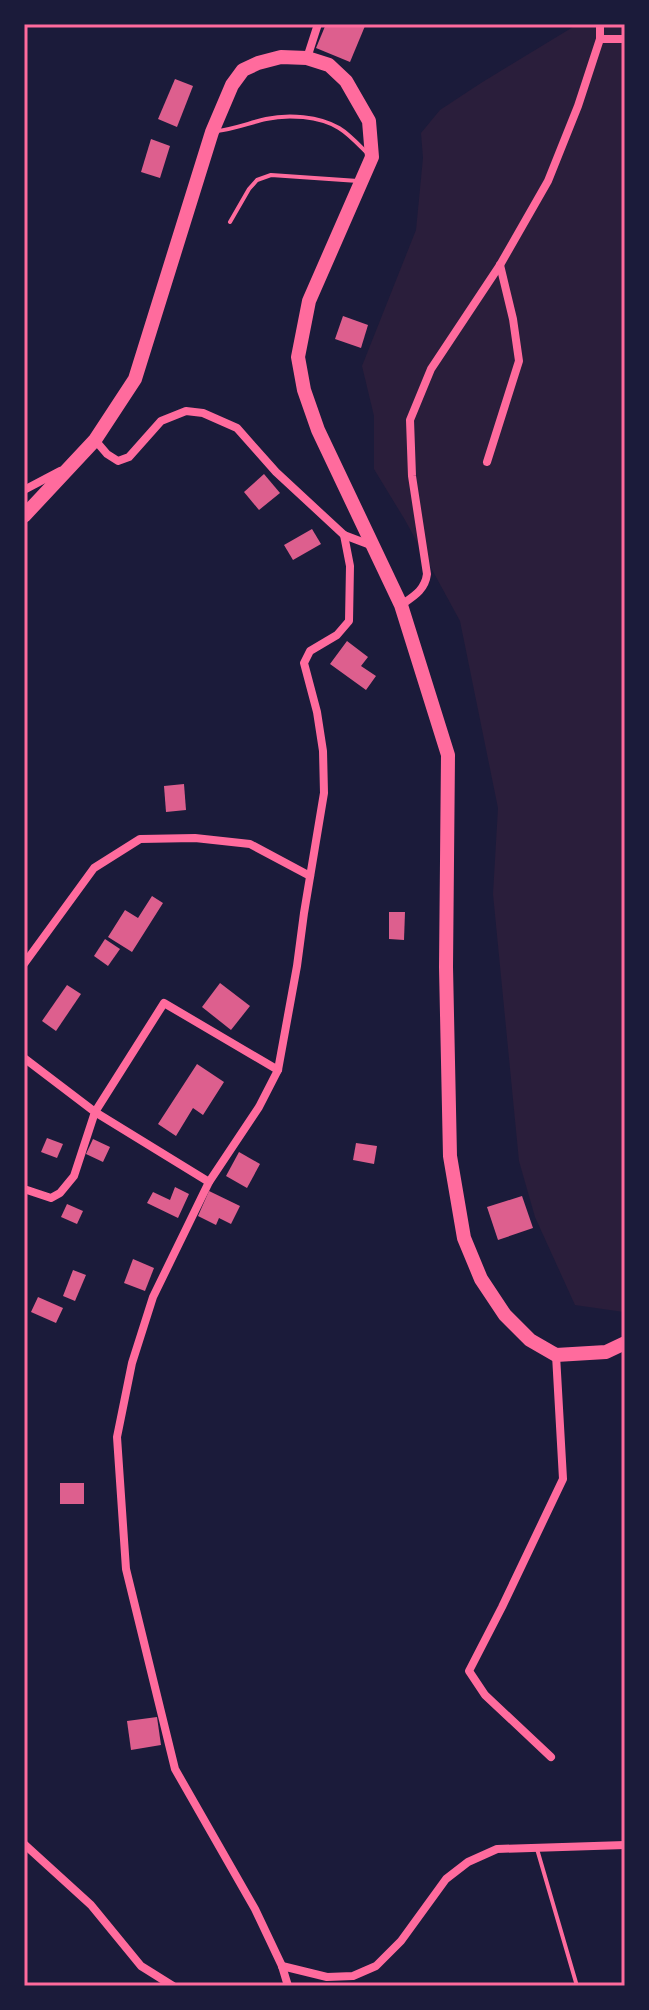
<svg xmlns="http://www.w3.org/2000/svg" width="649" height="2010" font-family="'Titillium Web',sans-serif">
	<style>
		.green { fill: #2a1e3b }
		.building { fill: #dd5f8e }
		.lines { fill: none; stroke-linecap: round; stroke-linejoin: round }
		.service { stroke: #ff6b9d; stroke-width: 4 }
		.minor { stroke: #ff6b9d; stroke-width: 8 }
		.trunk { stroke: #ff6b9d; stroke-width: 14 }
		.neatline { fill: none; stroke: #ff6b9d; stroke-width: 3 }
	</style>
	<rect width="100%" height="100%" fill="#1b1b3a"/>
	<polygon class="green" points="578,24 625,24 624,1312 575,1305 535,1217 519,1161 493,894 498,808 460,621 405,520 374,469 374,416 362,366 416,230 423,158 421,133 440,110 481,83"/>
	<g class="building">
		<polygon points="326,24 360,24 365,26 350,62 316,48"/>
		<polygon points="175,79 193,86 177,127 158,119"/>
		<polygon points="151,139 170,146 160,178 141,172"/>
		<polygon points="343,316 368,325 361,348 335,339"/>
		<polygon points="264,474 280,493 259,510 244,492"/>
		<polygon points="312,529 321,544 293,560 284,545"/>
		<polygon points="347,641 368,657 361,666 376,676 366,690 330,664"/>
		<polygon points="184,784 186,810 166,812 164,786"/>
		<polygon points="152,896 163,903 132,952 108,937 125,910 138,918"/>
		<polygon points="389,912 405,912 404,940 389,939"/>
		<polygon points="105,939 120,949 108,966 94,956"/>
		<polygon points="220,983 250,1006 231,1030 202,1007"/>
		<polygon points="67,985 81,994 56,1031 42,1021"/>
		<polygon points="197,1064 224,1082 203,1115 193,1108 176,1136 158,1124"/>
		<polygon points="47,1138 63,1144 57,1158 41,1152"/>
		<polygon points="93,1139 110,1147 103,1162 86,1154"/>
		<polygon points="356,1143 377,1146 374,1164 353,1160"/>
		<polygon points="239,1152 260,1164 247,1188 226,1176"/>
		<polygon points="175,1187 189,1194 178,1218 147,1203 153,1192 170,1200"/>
		<polygon points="209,1191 240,1206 231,1224 219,1218 216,1225 198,1216"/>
		<polygon points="522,1196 533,1228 498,1240 487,1207"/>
		<polygon points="67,1204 83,1211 77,1224 61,1217"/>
		<polygon points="133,1259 154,1268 145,1291 124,1283"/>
		<polygon points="73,1270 86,1275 75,1301 63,1296"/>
		<polygon points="38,1297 63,1308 56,1323 31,1312"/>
		<rect x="60" y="1483" width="24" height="21"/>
		<polygon points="157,1717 161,1745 131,1750 127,1721"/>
	</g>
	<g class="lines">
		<g class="service">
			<path d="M217 131C234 129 249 123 266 119 288 114 319 116 339 128 349 134 359 145 367 153"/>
			<polyline points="230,222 249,189 257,180 271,175 358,181"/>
			<polyline points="537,1849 577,1986"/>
		</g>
		<g class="minor">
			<polyline points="600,39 625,39"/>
			<polyline points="307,58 318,24"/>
			<polyline points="95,440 107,454 118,461 129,457 161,421 186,411 203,413 237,428 276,472 344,535 373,546"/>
			<polyline points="487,462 519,361 513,319 500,265"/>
			<polyline points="24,490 60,471"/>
			<path d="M401 605C414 596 425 590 427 574L412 476 410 420 431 369 500 265 548 181 578 106 600 39V24"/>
			<polyline points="24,964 94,868 140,839 195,838 250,844 310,876"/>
			<polyline points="24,1058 95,1112 209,1182"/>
			<polyline points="24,1189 51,1198 60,1193 74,1176 95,1112 164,1003 278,1070"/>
			<polyline points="551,1757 485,1695 469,1671 502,1607 563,1479 556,1355"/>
			<polyline points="24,1844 91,1905 141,1966 173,1986"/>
			<polyline points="282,1966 327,1977 353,1976 376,1966 401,1941 446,1879 468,1862 497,1849 625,1845"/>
			<polyline points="288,1986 282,1966 255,1909 175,1769 126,1569 117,1437 132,1363 153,1297 209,1182 259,1107 278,1070 297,966 304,913 324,793 323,751 317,712 304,663 310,651 337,635 349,621 350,566 344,535"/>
		</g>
		<polyline class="trunk" points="24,516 95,440 135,379 212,132 232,85 243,70 258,63 281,57 307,58 329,65 346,81 369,121 372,157 309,301 298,357 304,390 318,430 401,605 448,755 446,967 450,1156 464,1238 481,1279 505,1315 530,1340 556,1355 606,1352 625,1343"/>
	</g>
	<rect width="649" height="2010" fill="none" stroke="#1b1b3a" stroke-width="52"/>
	<rect x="26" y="26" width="597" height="1958" class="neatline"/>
</svg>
